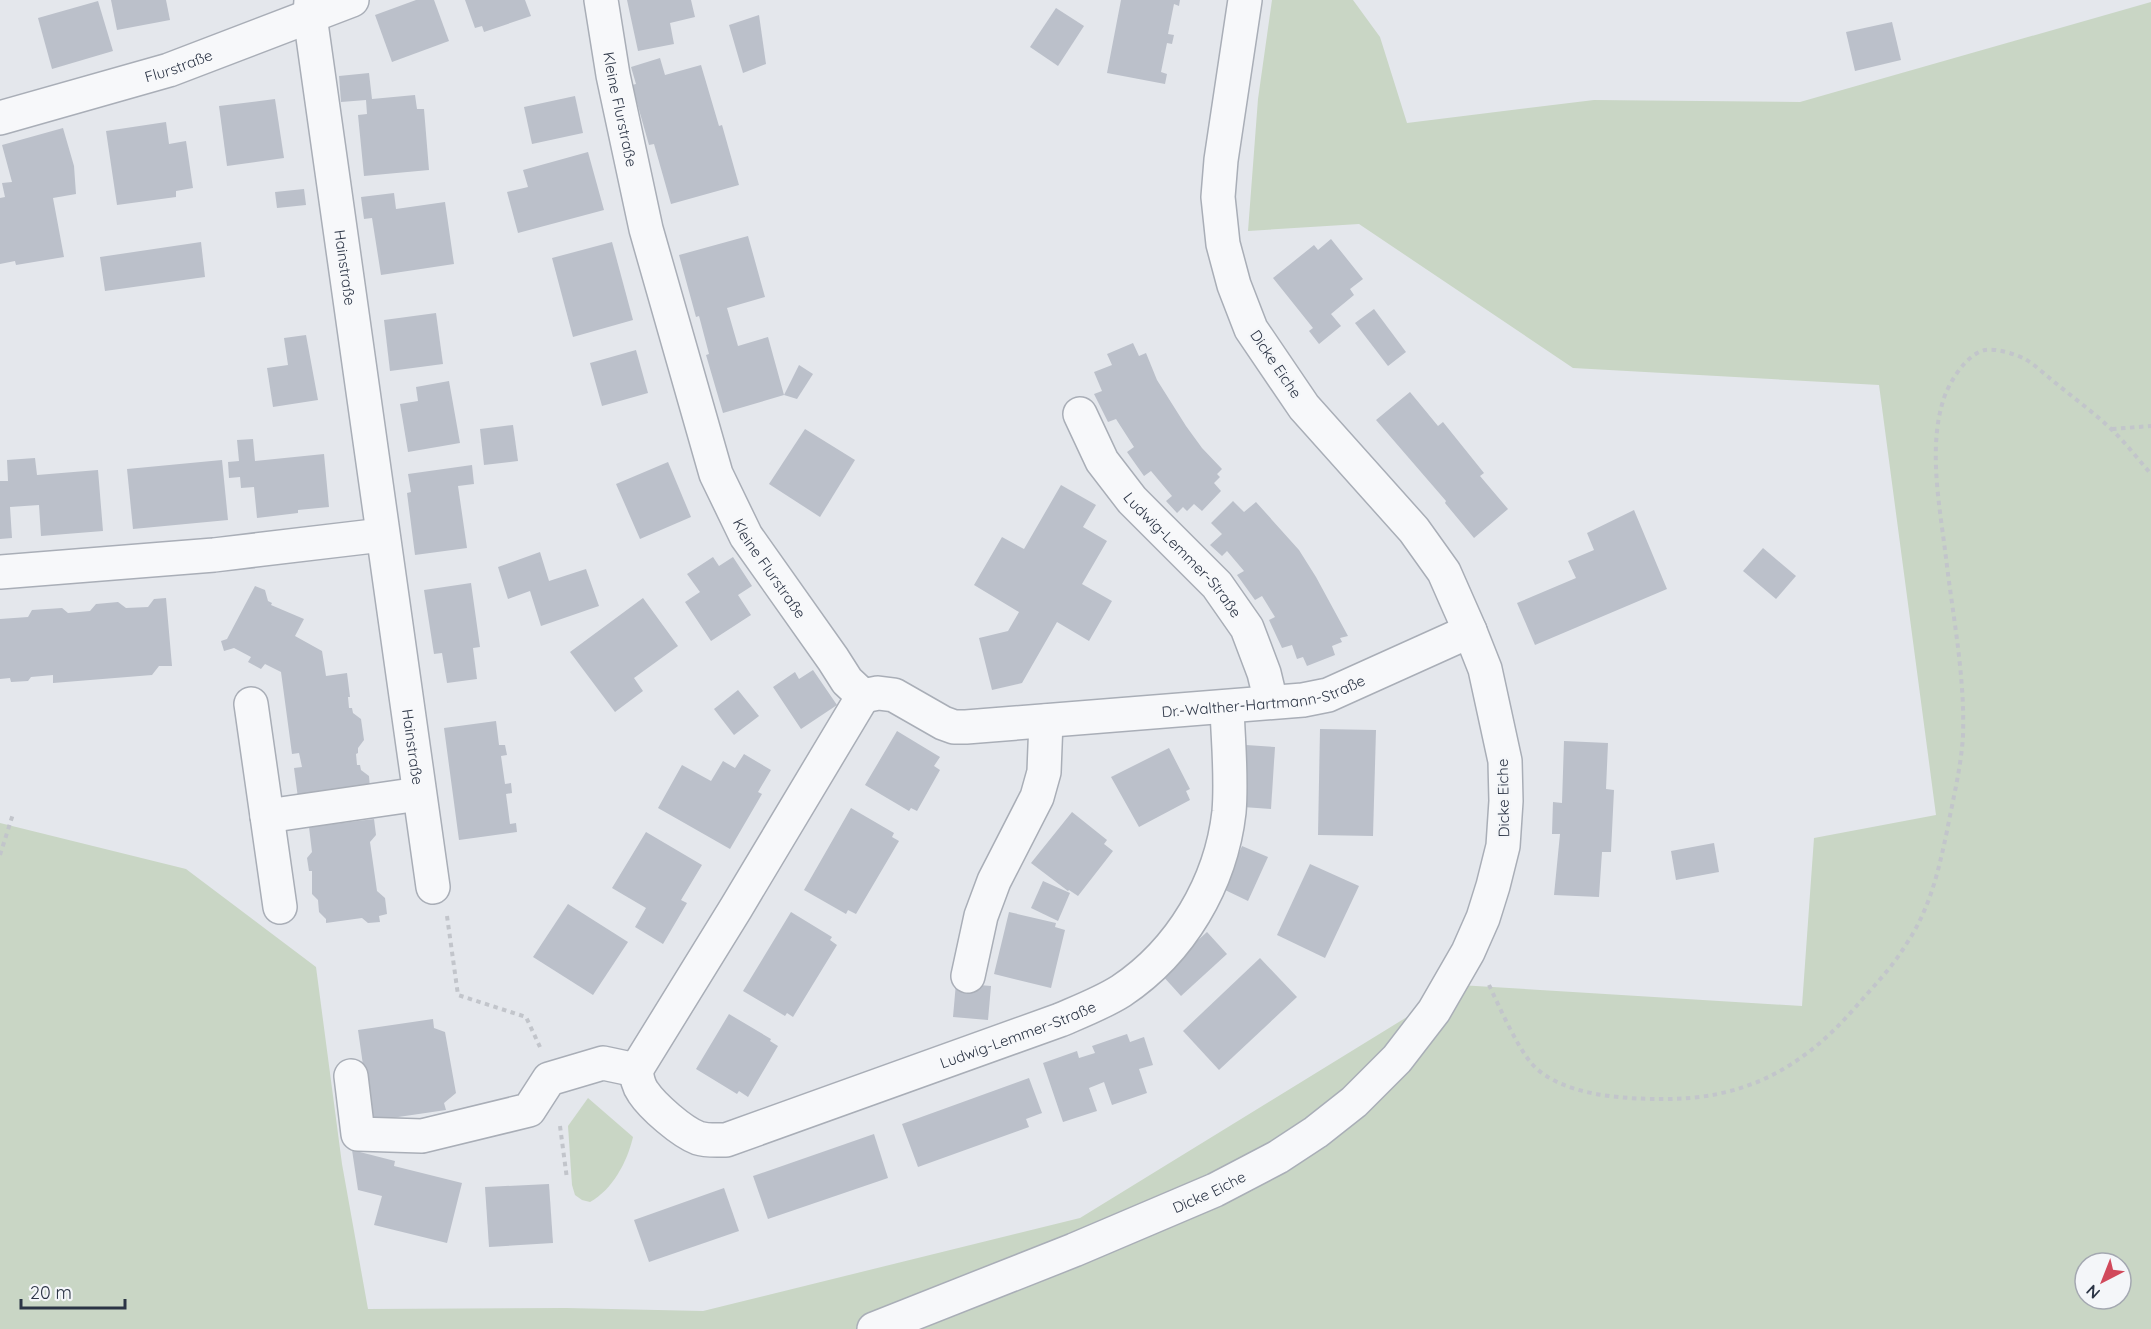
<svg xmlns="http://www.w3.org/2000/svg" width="2151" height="1329" font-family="Quicksand,sans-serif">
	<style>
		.green { fill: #c9d6c5; fill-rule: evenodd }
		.building { fill: #bbc0ca }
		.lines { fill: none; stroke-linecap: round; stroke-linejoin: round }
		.minor-casing { stroke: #a9aeb7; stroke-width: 36 }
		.path { stroke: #c2c5cb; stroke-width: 4; stroke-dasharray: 4.5 4.5; stroke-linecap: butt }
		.minor { stroke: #f7f8fa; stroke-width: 33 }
		.labels { text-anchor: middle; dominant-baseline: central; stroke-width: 4.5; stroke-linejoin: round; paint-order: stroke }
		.street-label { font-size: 15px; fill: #2b3445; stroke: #f4f6f9 }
	</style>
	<rect width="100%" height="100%" fill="#e4e7ec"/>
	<g class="green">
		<path d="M1272 0H1353L1380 37 1407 123 1594 100 1800 102 2151 2V1329H0V823L186 869 316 967 342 1164 368 1309 566 1308 703 1311 1080 1218 1459 985 1802 1006 1814 838 1936 815 1879 385 1573 368 1359 224 1248 231 1258 99ZM2085 1263H2121V1299H2085Z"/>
		<path d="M588 1098 633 1137C627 1162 613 1189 590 1202L582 1200 575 1195 572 1185 568 1126Z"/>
	</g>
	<g class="building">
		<polygon points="111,0 166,0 170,20 117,30"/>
		<polygon points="416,0 434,0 449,41 392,62 375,15"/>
		<polygon points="465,0 525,0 531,16 484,32 482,26 475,28"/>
		<polygon points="627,0 691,0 695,17 670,23 674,44 638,51"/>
		<polygon points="1121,0 1180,0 1179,6 1174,4 1168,34 1174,35 1172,44 1167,43 1161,72 1167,74 1165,84 1107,73"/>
		<polygon points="98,1 113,51 52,69 38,18"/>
		<polygon points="1056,8 1084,26 1058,66 1030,47"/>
		<polygon points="759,15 766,64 743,73 729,25"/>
		<polygon points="1892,22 1901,60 1855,71 1846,32"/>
		<polygon points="660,58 665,75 701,65 719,126 722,125 739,185 671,204 654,144 649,145 632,85 636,84 631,67"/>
		<polygon points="369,73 372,99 415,95 417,109 424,109 429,170 364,176 358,115 367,114 366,100 341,102 339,76"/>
		<polygon points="575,96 583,133 532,144 524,107"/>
		<polygon points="275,99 284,158 227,166 219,106"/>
		<polygon points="166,122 169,144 186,141 193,188 176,191 176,197 117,205 106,131"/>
		<polygon points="63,128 74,166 76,194 53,198 64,257 16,265 15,261 0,264 0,198 5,197 2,183 12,182 2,145"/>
		<polygon points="588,152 604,210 518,233 507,192 528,187 523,170"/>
		<polygon points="304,189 306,205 277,208 275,192"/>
		<polygon points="394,193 396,209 445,202 454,264 381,275 372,218 364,219 361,197"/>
		<polygon points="748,236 765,297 727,308 738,346 768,337 784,395 723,413 706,355 709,354 699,316 696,317 679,255"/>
		<polygon points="1331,239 1363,279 1350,289 1354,295 1331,314 1341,326 1319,344 1309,331 1313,328 1273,278 1314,245 1318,250"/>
		<polygon points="201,242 205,277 105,291 100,257"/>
		<polygon points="612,242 633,320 573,337 552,258"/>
		<polygon points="1374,309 1406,352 1388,366 1355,323"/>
		<polygon points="436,313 443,364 390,371 384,320"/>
		<polygon points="306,335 318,400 273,407 267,368 288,365 284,338"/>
		<polygon points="1133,343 1139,356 1146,353 1157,380 1186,426 1202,448 1222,469 1217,474 1220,477 1214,483 1221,491 1202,511 1194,504 1187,511 1183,507 1177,513 1166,501 1172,496 1151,471 1144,476 1127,452 1134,447 1116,419 1108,422 1094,394 1102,391 1094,372 1112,365 1107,354"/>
		<polygon points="636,350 648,393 602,406 590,363"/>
		<polygon points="799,365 813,374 797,399 784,395"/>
		<polygon points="449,381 460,443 408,452 400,404 418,401 416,387"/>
		<polygon points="1410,392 1438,426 1443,422 1484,473 1480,476 1508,509 1474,538 1445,503 1446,501 1376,420"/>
		<polygon points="513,425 518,461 484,465 480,429"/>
		<polygon points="805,429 855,460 820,517 769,484"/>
		<polygon points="253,439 255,461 324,454 329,507 298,510 298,513 257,518 254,487 241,488 240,477 229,478 228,462 239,461 237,440"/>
		<polygon points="35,458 37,475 98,470 103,531 41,536 39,505 10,507 12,538 0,539 0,481 8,481 7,460"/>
		<polygon points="222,460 228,520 133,529 127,469"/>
		<polygon points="668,462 691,517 640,539 616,484"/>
		<polygon points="472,465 474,484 458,486 467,548 415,555 407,493 411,492 408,474"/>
		<polygon points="1061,485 1096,505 1083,527 1107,541 1082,584 1112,601 1089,641 1057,622 1022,683 992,690 979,638 1008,631 1019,612 974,585 1002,537 1024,549"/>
		<polygon points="1233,501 1244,512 1256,502 1299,550 1316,577 1348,636 1340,638 1342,642 1332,646 1335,655 1307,666 1303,657 1297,659 1292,645 1282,648 1269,620 1275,617 1262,596 1255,600 1237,575 1244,571 1227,551 1222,556 1210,545 1222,534 1211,523"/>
		<polygon points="1634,510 1667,589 1535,645 1517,603 1576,578 1568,561 1594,550 1587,533"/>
		<polygon points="1763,548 1796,576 1776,599 1743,571"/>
		<polygon points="540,552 549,581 586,569 599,606 541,626 530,591 508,599 498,567"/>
		<polygon points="713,557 719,566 733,557 752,586 738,595 751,615 711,641 685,602 700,592 687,574"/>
		<polygon points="471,583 480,647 473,648 477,679 447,683 442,653 434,654 424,590"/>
		<polygon points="255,586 265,590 268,601 272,603 271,605 304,619 295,636 322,651 326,676 347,673 350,697 348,697 349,708 352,708 353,713 361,719 364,740 358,748 358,753 356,754 357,765 360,765 361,770 369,776 370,788 298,798 294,768 302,767 299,753 292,754 281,672 265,664 261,669 248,662 251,657 234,648 224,651 221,641 227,639"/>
		<polygon points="166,598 172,666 159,666 152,675 53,683 53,675 31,677 28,681 11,682 10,678 0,679 0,619 28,617 32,610 62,608 68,613 90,611 96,604 118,602 126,608 148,607 154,599"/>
		<polygon points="643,598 678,646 634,678 643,691 615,712 570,652"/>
		<polygon points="813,670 837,705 801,729 773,687 795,672 799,679"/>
		<polygon points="738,690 759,716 734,735 714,709"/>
		<polygon points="496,721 499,745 505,745 507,755 501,756 505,784 511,783 512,793 506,794 510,824 516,823 517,832 459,840 444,728"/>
		<polygon points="1320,729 1376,730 1373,836 1318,835"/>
		<polygon points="897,731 940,757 934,766 940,770 917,811 911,808 909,811 865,785"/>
		<polygon points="1564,741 1608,743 1606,789 1614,790 1611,852 1602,852 1599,897 1554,895 1560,834 1552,834 1553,802 1562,803"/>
		<polygon points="1246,745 1275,747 1271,809 1243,807"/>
		<polygon points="1169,748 1190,789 1186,791 1190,800 1139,827 1111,777"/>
		<polygon points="744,754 771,770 758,792 762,794 730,849 658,808 682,765 711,781 723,761 735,768"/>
		<polygon points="851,808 894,833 892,837 899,841 856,914 848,910 846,914 804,890"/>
		<polygon points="1072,812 1107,840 1104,844 1113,851 1078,896 1069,890 1068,891 1031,863"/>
		<polygon points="374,819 376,835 370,842 377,891 385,898 387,914 379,916 380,922 368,923 362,918 326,923 326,919 319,912 318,900 312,894 312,871 309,871 307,858 312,852 309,827"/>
		<polygon points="646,832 702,865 681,900 687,903 663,944 635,927 646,908 612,888"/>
		<polygon points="1714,843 1719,872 1676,880 1671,851"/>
		<polygon points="1242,846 1268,857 1248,901 1223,889"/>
		<polygon points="1310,864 1359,886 1325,958 1277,935"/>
		<polygon points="1043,881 1070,893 1058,921 1031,908"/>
		<polygon points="568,904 628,942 593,995 533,957"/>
		<polygon points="791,912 832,937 830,940 837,945 793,1017 787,1013 785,1016 743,991"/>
		<polygon points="1009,912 1056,923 1055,927 1065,930 1051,988 994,974"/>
		<polygon points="1207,932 1227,954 1181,996 1161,974"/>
		<polygon points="1260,958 1297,997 1219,1070 1183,1031"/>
		<polygon points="956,983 991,986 988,1020 953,1017"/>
		<polygon points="729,1014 771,1039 770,1041 778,1046 748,1097 739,1091 737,1094 696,1069"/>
		<polygon points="433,1019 434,1028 445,1032 456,1093 444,1103 446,1110 371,1121 358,1030"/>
		<polygon points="1127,1034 1130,1042 1144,1037 1153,1065 1139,1069 1147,1093 1112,1105 1104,1082 1089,1088 1097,1111 1063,1122 1043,1063 1077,1051 1079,1058 1095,1053 1092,1046"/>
		<polygon points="1029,1078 1042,1113 1026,1119 1029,1127 918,1167 902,1124"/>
		<polygon points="874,1134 888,1178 768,1219 753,1176"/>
		<polygon points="352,1150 395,1161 394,1166 462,1183 447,1243 374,1225 382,1196 358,1190"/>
		<polygon points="549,1184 553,1243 489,1247 485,1187"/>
		<polygon points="724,1188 739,1231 649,1262 634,1220"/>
	</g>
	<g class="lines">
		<g class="minor-casing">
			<g id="minor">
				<path id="s1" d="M311 0 310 16 433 887"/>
				<path id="s2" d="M601 0 613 75 646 229 716 474 746 536 833 659 847 681 863 696"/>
				<path id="s3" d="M0 118 169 70 352 0"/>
				<path id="s4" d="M1080 414 1102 461 1132 500 1217 585 1247 628 1264 673 1271 702"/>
				<polyline points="0,572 214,555 382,535"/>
				<path id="s5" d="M863 696 878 693 894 695 943 723 954 727H966L1303 700 1328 695 1470 631"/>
				<polyline points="251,704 280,907"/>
				<polyline points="267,816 419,794"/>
				<polyline points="968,976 981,916 994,881 1037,797 1044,772 1046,721"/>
				<path id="s6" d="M636 1070C637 1078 638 1085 643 1092 653 1107 682 1132 698 1138 707 1141 717 1140 726 1140L1060 1020C1081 1011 1102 1003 1121 991 1181 951 1221 883 1229 812 1232 777 1228 741 1227 707"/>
				<polyline points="636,1070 736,908 863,696"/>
				<polyline points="351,1076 358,1134 422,1136 529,1110 549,1079 603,1063 636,1070"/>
				<path id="s7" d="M874 1329 1074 1250 1215 1190 1278 1157 1316 1132 1354 1102 1397 1059 1434 1011 1468 952 1483 918 1493 886 1503 846 1506 801 1505 761 1485 669 1470 631 1444 572 1414 530 1304 407 1251 329 1234 285 1223 244 1218 197 1221 160 1245 0"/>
			</g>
		</g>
		<g class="path">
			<polyline points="2112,429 2151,426"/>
			<polyline points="0,855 13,814"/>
			<polyline points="447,916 458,995 526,1017 540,1047"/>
			<path d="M1489 985C1500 1008 1516 1045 1532 1064 1560 1095 1621 1099 1661 1099 1742 1100 1800 1070 1853 1010 1871 989 1891 969 1905 946 1930 909 1938 873 1947 831 1953 799 1961 768 1963 736 1965 676 1953 617 1946 558 1940 508 1928 450 1943 401 1948 384 1966 354 1985 350 1996 348 2015 354 2025 359 2034 364 2043 373 2052 380 2071 396 2092 411 2110 428 2125 442 2138 459 2151 474"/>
			<polyline points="560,1126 567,1179"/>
		</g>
		<use href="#minor" class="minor"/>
	</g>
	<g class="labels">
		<g class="street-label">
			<text stroke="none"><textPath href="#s3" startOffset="186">Flurstraße</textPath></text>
			<text stroke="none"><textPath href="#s2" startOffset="111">Kleine Flurstraße</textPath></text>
			<text stroke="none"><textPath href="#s1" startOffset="270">Hainstraße</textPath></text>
			<text transform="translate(1276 364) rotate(56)">Dicke Eiche</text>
			<text stroke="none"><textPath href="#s4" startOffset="176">Ludwig-Lemmer-Straße</textPath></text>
			<text stroke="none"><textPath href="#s2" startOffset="597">Kleine Flurstraße</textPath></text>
			<text stroke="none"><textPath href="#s5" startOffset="411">Dr.-Walther-Hartmann-Straße</textPath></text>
			<text stroke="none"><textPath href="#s1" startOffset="754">Hainstraße</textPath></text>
			<text transform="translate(1503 798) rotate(-91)">Dicke Eiche</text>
			<text stroke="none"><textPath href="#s6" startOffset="434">Ludwig-Lemmer-Straße</textPath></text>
			<text stroke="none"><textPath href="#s7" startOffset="362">Dicke Eiche</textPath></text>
		</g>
	</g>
	<g transform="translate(2103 1281) rotate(222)"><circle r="28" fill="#f4f6f9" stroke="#a4a8b1" stroke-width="1.5"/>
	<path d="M0-4.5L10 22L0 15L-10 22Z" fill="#d1495b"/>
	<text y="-9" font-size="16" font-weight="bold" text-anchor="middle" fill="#2b3445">N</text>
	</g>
	<path d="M21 1299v9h104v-9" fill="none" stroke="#2b3445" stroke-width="3"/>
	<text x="30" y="1299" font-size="18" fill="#2b3445" stroke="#f4f6f9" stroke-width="4.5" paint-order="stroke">20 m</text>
</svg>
